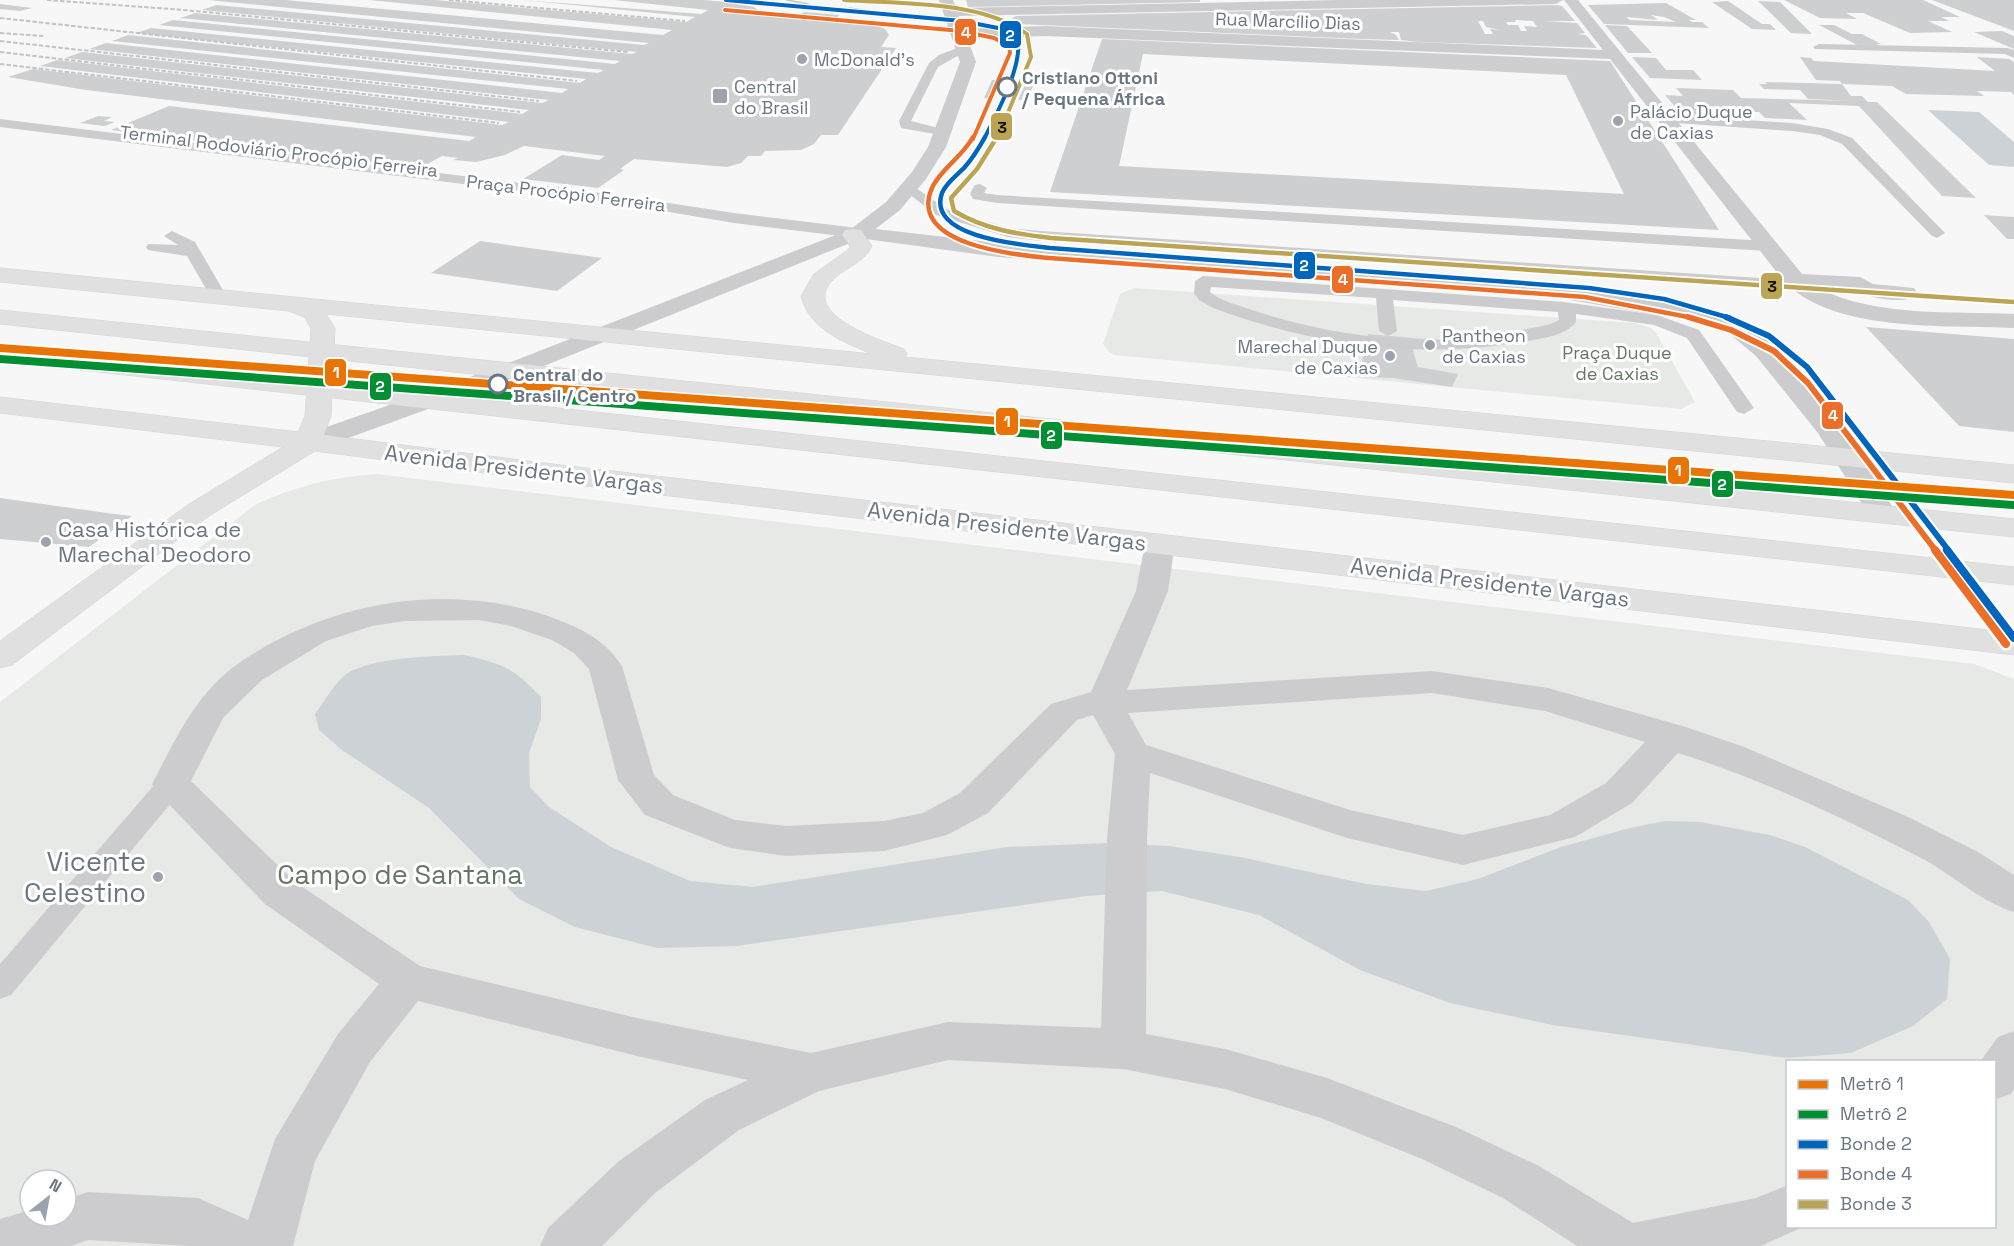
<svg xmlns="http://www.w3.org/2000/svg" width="2014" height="1246" font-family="'Space Grotesk',sans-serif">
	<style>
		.green { fill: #e6e9e5; fill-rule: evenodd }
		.water { fill: #ccd2d6 }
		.building { fill: #cecfd0; fill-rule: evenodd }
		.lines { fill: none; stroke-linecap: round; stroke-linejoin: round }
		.secondary-casing { stroke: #d3d4d5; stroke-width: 1 }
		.primary-casing { stroke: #d3d4d5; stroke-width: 1 }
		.service { fill: #ccccce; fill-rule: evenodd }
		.pedestrian { fill: #ccccce; fill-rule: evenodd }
		.minor { fill: #ccccce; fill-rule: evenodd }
		.tertiary { fill: #ccccce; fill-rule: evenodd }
		.secondary { fill: #e0e0e1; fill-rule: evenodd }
		.primary { fill: #e0e0e1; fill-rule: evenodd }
		.tram { stroke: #c2c3c4; stroke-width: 1.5 }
		.rail { stroke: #c2c3c4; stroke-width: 2; stroke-dasharray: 4.5 2; stroke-linecap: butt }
		.tram-1-far3-casing { stroke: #fff; stroke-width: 6 }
		.tram-1-far2-casing { stroke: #fff; stroke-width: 8 }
		.tram-1-far1-casing { stroke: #fff; stroke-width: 10 }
		.tram-1-casing { stroke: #fff; stroke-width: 13 }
		.tram-2-far3-casing { stroke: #fff; stroke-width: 6 }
		.tram-2-far2-casing { stroke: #fff; stroke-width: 8 }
		.tram-2-far1-casing { stroke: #fff; stroke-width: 10 }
		.tram-2-casing { stroke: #fff; stroke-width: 13 }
		.tram-3-far1-casing { stroke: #fff; stroke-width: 6 }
		.tram-3-casing { stroke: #fff; stroke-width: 8 }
		.tram-1-far3 { stroke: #0065bd; stroke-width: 4 }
		.tram-1-far2 { stroke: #0065bd; stroke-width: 4.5 }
		.tram-1-far1 { stroke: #0065bd; stroke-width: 6 }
		.tram-1 { stroke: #0065bd; stroke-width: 8 }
		.tram-2-far3 { stroke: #ec6f29; stroke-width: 4 }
		.tram-2-far2 { stroke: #ec6f29; stroke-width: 4.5 }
		.tram-2-far1 { stroke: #ec6f29; stroke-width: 6 }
		.tram-2 { stroke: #ec6f29; stroke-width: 8 }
		.tram-3-far1 { stroke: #bba453; stroke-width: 4 }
		.tram-3 { stroke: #bba453; stroke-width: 4.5 }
		.metro-1-casing { stroke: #fff; stroke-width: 11 }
		.metro-2-casing { stroke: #fff; stroke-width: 11 }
		.metro-1 { stroke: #e77405; stroke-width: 8 }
		.metro-2 { stroke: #028f34; stroke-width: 8 }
		.poi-dot { fill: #9ca3ac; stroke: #fff; stroke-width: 2 }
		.stop-dot { fill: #fff; stroke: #6b7684; stroke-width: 3 }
		.labels { text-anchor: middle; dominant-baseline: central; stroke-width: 6; stroke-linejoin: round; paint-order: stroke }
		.far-street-label { font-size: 18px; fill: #6b7684; stroke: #fff }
		.far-poi-label { font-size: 18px; fill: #6b7684; stroke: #fff; text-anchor: start }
		.far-stop-label { font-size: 18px; font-weight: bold; fill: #6b7684; stroke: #fff; text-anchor: start }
		.far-park-label { font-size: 18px; fill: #667765; stroke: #fff }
		.street-label { font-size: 22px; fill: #6b7684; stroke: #fff }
		.poi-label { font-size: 22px; fill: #6b7684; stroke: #fff; text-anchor: start }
		.near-poi-label { font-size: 27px; fill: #6b7684; stroke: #fff; text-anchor: end }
		.near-park-label { font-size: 27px; fill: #667765; stroke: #fff }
		.line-badge { stroke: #fff; stroke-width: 2 }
		.badge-label { font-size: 16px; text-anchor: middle; font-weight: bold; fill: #fff }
		.pale-badge-label { font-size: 16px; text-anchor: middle; font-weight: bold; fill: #111 }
	</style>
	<rect width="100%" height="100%" fill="#f7f7f7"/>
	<g class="green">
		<polygon points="1134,288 1635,323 1651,328 1656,333 1695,402 1681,409 1115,355 1109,352 1103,344 1120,294"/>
		<path d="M376 474 1974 664 2014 679V1246H0V702L255 505C295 486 333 477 376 474ZM1788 1062H1994V1226H1788ZM30 1180H66V1216H30Z"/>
	</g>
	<g class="water">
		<polygon points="1928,110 1979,112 2014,142 2014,167 1989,165"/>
		<path d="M464 655C504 664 513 668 541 697V719L529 753 530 787 549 807 611 847 690 881 753 887 1007 847 1107 843 1168 846 1240 857 1366 884 1426 891 1478 879 1561 847 1630 828 1665 821 1700 822 1770 835 1805 847 1908 900 1929 922 1950 959 1947 999 1913 1026 1851 1053 1786 1058 1553 1025 1450 1003 1360 970 1259 915 1162 891 1086 896 736 946 657 948 575 927 519 899 429 808 342 750 319 730 315 714C324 702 332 687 343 677 364 657 436 656 464 655Z"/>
	</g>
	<g class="building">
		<polygon points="208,0 285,0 663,35 672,30 369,0 435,0 686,22 695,17 522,0 701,14 708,10 614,0 704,0 738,3 736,4 754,7 763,14 798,16 804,12 839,15 836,19 868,23 885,29 889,35 881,47 896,48 838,135 821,135 814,144 801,150 765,151 761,156 748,156 741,163 727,167 634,159 620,169 624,170 598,188 523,179 562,155 599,160 605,156 524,146 505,155 476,162 453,160 458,158 442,156 420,168 111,130 169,106 469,141 476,137 86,90 8,77 33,69 502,125 509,122 40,66 57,60 522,114 529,110 65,58 82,52 542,103 549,100 89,49 106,43 562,93 568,89 112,41 128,35 580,83 586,79 136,33 151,28 598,73 604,70 159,25 173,20 615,64 620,61 180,18 195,13 632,54 637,52 202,10 216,5 644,45 649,43"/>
		<polygon points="966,0 1200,0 1200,2 968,7"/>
		<polygon points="1784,0 1923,0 1960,17 1941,17 1949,21 1928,21 1952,32 1910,33 1863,13 1846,13 1857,19 1820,18"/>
		<polygon points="1932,0 2014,0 2014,31"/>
		<polygon points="1728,1 1762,24 1770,24 1776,30 1752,29 1712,2"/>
		<polygon points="1758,1 1780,2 1812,34 1791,33"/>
		<path d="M1666 3 1696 20H1689L1692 22H1702L1709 28 1604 24 1588 5ZM1651 15 1664 17 1676 22 1630 20 1626 17 1658 20Z"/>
		<polygon points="0,4 32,8 20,11 0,9"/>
		<path d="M1557 5 1562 6 1575 21H1544L1577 23 1585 33 1577 34 1586 35 1597 48 1418 42 1401 40 1399 32H1390L1396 35 1399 40 1362 39 1017 24 1008 21 1016 16ZM1515 20 1533 21 1537 27 1524 26 1527 31H1521L1518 25H1508L1506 22H1516ZM1478 21H1483L1486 27 1500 30 1490 29 1493 34H1485Z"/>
		<polygon points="1605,25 1627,26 1652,53 1628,53"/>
		<polygon points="1819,25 1834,25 1852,34 1862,34 1881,44 1876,44 1880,46 1861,47"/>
		<polygon points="2002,31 2014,36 2014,49 1974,32"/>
		<path d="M1102 39 1610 61 1719 230 1050 192ZM1143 54 1566 75 1624 194 1119 166Z"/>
		<polygon points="1632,57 1656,58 1666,70 1693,70 1702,80 1650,78"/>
		<polygon points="1800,57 1811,58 1814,61 1995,71 1977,57 2009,59 2014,62 2014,95 2011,92 1977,91 1984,96 1906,94 1892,86 1842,84 1840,81 1816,80"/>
		<polygon points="992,80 1000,80 993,99 984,98"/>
		<polygon points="1027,81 1035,82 1027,100 1018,100"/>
		<polygon points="1765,82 1842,84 1851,96 1862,96 1868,102 1877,102 1976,198 1942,196 1859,106 1789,103 1807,120 1765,118 1759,112 1747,112 1749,114 1718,113 1722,117 1683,116 1665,95 1683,96 1676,88 1733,90 1741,98 1855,101 1808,99 1800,90 1764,89 1759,84 1767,84"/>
		<polygon points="98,116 112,117 104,121 115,122 105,126 80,123"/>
		<polygon points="1984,215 2014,217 2014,239 2007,239"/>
		<polygon points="480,241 602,258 557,291 431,273"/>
		<polygon points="1226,301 1264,315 1313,328 1368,337 1368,334 1436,340 1480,338 1552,324 1565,331 1412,347 1418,367 1458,374 1452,387 1393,378 1334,376 1328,364 1362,363 1365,344 1305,334"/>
		<polygon points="1866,327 2014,339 2014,432 1959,426"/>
		<polygon points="0,498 114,514 132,516 89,547 0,539"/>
	</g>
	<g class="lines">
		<g class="secondary-casing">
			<path id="secondary" d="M853 229 861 230 872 246C863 265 842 268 830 283 804 316 883 341 904 349L907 354 905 357 2014 465V483L326 314 335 328 331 416 324 435 552 464 2014 633V655L552 482 315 451 209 516 12 665 0 668V641L189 504 283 447 0 413V397L298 432 305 416 311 328 304 317 289 311 0 282V268L872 354C843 342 809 329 801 296L814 274 849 249 850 246 842 235 845 230Z"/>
		</g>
		<g class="primary-casing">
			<g id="primary">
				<polygon points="0,310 2014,519 2014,537 0,324"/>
				<polygon points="0,347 2014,567 2014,585 0,361"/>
			</g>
		</g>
		<g class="service">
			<polygon points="1819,44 2007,48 2014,50 2014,58 2005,54 1815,49 1813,47"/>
			<polygon points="960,47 970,49 938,67 911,121 946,130 946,136 901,128 899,121 929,63 939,55"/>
			<polygon points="1667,115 1792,123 1828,129 1852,138 1945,233 1937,238 1932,236 1842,144 1820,135 1792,131 1662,122 1662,116"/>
			<polygon points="0,119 610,194 734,213 858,228 866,233 858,238 734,223 610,202 0,127"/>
			<polygon points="909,183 946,209 1009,228 1041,231 1760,278 1797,276 1805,281 1797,286 1760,288 1041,241 1008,237 936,215 904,190 902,187"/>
			<polygon points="980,184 987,188 984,193 997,195 1767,241 1775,246 1767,251 997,203 973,199 970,193 975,185"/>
			<polygon points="172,231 195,242 227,297 225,301 213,301 187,256 148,250 146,247 148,244 178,245 164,236"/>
			<path d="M1203 276 1564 302 1657 315 1699 330 1754 408 1744 414 1737 412 1687 338 1654 325 1576 314V322C1565 337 1537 339 1521 342 1415 360 1313 345 1213 308L1199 300 1194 293 1195 281ZM1211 287 1376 298 1379 331 1388 336 1397 331 1393 300 1558 312 1559 320C1543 329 1524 331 1506 334 1421 347 1334 337 1252 310 1238 305 1222 302 1210 292Z"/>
			<polygon points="171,774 181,777 185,784 181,791 11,995 0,999 0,964 161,777"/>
		</g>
		<g class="pedestrian">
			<path d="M1160 535 1171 538 1175 544 1168 591 1127 690 1432 671 1548 688 1686 727 1744 747 1906 816 1978 852 2014 875V912C1981 902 1953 875 1923 859 1845 819 1762 779 1678 753L1632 803 1575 837 1463 865 1347 838 1150 773 1147 839 1146 1034 1225 1049 1327 1078 1456 1127 1539 1166 1633 1223 1756 1198 1788 1185V1226H1805L1761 1246H1577L1503 1198 1422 1159 1321 1118 1225 1089 1123 1069 948 1060 819 1091 739 1130 655 1193 602 1246H540L548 1228 619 1161 705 1100 748 1080 637 1056 418 1001 370 1062 315 1161 293 1246H190L88 1240 71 1246H0V1219L30 1210V1216H66V1199L88 1192 198 1198 248 1220 275 1139 338 1034 379 984 265 904 158 793 152 784C176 739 195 694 239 663 328 602 445 581 548 616 578 627 604 638 622 666L654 775 673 795 735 820 786 826 884 821 923 813 960 793 1051 704 1091 692 1136 591 1145 544 1149 538ZM479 620 511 626 552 640 574 653 589 669 618 780 645 815 730 848 786 856 884 851 947 835 988 813 1077 720 1093 715 1115 754 1107 839 1101 1028 948 1022 811 1053 637 1018 420 966 295 882 191 781 223 718 262 680 326 641 372 626 405 621ZM1432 693 1545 711 1645 742 1606 783 1550 815 1463 835 1350 810 1146 745 1128 713Z"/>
			<polygon points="2014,1031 2014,1089 2011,1094 1994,1100 1994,1062 1980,1062 1998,1037"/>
		</g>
		<g class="minor">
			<path d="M1564 0H1578L1802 274 1860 277 1873 284 1914 288 1917 293 1914 298C1894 303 1871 298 1853 290 1845 287 1829 289 1820 289 1877 317 1951 311 2014 314V328C1947 325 1829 333 1782 279L1610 59 1045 36 959 39 951 34 959 29 1045 26 1603 50Z"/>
			<polygon points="858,227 998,243 1548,282 1703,310 1750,326 1774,346 1840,424 1897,514 1892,520 1882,523 1872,520 1818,433 1756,356 1732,336 1690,321 1548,296 998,257 851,237 847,233 851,229"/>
		</g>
		<polygon class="tertiary" points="939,0 953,0 956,8 1340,0 1563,0 1556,4 959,16 976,62 946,147 926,179 900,210 865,237 519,376 318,449 308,451 298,449 294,443 298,437 501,366 851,229 886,202 912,172 928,147 960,62"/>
		<use href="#secondary" class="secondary"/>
		<use href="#primary" class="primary"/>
		<g class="tram">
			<polyline points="787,0 808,4"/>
			<polyline points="849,8 911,16"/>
		</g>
		<g class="rail">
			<polyline points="47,0 184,10 628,52"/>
			<polyline points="449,0 685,21"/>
			<polyline points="0,18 577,81"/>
			<polyline points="0,33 44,36"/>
			<polyline points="0,41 539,101"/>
			<polyline points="0,52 520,112"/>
			<polyline points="0,64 499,123"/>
		</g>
		<g class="tram-1-far3-casing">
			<path id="tram-1-far3" d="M726 0 962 21 998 28 1018 39C1022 68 997 113 984 139"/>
		</g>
		<g class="tram-1-far2-casing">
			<path id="tram-1-far2" d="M985 137C979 148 972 159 964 168 956 176 946 183 942 193 926 238 1024 245 1050 248L1589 288 1664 299 1730 318"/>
		</g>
		<g class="tram-1-far1-casing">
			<polyline id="tram-1-far1" points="1726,317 1769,336 1807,367 1949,551"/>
		</g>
		<g class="tram-1-casing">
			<polyline id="tram-1" points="1947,550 2014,638"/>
		</g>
		<g class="tram-2-far3-casing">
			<polyline id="tram-2-far3" points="725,10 961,31 994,38 1009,46 1010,53 973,139"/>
		</g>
		<g class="tram-2-far2-casing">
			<path id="tram-2-far2" d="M973 137C963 156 940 170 932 188 907 245 1016 255 1049 258L1585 297 1693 318"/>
		</g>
		<g class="tram-2-far1-casing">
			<polyline id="tram-2-far1" points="1688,317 1731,330 1774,351 1808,383 1936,551"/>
		</g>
		<g class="tram-2-casing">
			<polyline id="tram-2" points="1935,550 2006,644"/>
		</g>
		<g class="tram-3-far1-casing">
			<path id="tram-3-far1" d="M844 0C900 4 980 0 1027 34L1031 57 997 139"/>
		</g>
		<g class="tram-3-casing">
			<path id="tram-3" d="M997 137 977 169 951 198 954 211C984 229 1016 234 1051 238L2014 302"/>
		</g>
		<use href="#tram-1-far3" class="tram-1-far3"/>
		<use href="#tram-1-far2" class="tram-1-far2"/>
		<use href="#tram-1-far1" class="tram-1-far1"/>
		<use href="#tram-1" class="tram-1"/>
		<use href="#tram-2-far3" class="tram-2-far3"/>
		<use href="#tram-2-far2" class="tram-2-far2"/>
		<use href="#tram-2-far1" class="tram-2-far1"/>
		<use href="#tram-2" class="tram-2"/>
		<use href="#tram-3-far1" class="tram-3-far1"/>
		<use href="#tram-3" class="tram-3"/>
		<g class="metro-1-casing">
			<polyline id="metro-1" points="0,348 2014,495"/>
		</g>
		<g class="metro-2-casing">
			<polyline id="metro-2" points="0,359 2013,505"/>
		</g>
		<use href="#metro-1" class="metro-1"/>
		<use href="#metro-2" class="metro-2"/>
	</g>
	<g class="poi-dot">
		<circle cx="802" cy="59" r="6"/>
		<rect x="712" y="88" width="16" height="16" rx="3"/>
		<circle cx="1618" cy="121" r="6"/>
		<circle cx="1430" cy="345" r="6"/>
		<circle cx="1390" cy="356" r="6"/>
		<circle cx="46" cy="542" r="6"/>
		<circle cx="158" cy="877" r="6"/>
	</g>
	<g class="stop-dot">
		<circle cx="1007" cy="87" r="9"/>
		<circle cx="498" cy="384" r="9"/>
	</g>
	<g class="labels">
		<g class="far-street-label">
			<text transform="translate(1288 21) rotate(2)">Rua Marcílio Dias</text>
			<text transform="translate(279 151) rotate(7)">Terminal Rodoviário Procópio Ferreira</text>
			<text transform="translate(566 193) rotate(7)">Praça Procópio Ferreira</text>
		</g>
		<g class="far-poi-label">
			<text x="814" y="59">McDonald's</text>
			<text x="734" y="86">Central<tspan x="734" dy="21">do Brasil</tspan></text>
			<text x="1630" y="111">Palácio Duque<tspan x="1630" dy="21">de Caxias</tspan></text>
			<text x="1442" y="335">Pantheon<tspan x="1442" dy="21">de Caxias</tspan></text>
			<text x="1378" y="346" text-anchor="end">Marechal Duque<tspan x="1378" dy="21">de Caxias</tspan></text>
		</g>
		<g class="far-stop-label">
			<text x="1022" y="77">Cristiano Ottoni<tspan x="1022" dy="21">/ Pequena África</tspan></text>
			<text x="513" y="374">Central do<tspan x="513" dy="21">Brasil / Centro</tspan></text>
		</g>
		<g class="far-park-label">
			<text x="1617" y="352">Praça Duque<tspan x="1617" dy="21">de Caxias</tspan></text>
		</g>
		<g class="street-label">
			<text transform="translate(524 469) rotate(7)">Avenida Presidente Vargas</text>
			<text transform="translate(1007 526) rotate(7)">Avenida Presidente Vargas</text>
			<text transform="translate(1490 582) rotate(7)">Avenida Presidente Vargas</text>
		</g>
		<g class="poi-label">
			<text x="58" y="529">Casa Histórica de<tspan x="58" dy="25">Marechal Deodoro</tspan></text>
		</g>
		<g class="near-poi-label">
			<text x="146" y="861">Vicente<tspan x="146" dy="31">Celestino</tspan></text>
		</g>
		<g class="near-park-label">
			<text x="400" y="874">Campo de Santana</text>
		</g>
	</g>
	<g class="line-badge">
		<rect x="954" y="18" width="23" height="28" rx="6" fill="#ec6f29"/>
		<rect x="999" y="20" width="23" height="29" rx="6" fill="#0065bd"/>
		<rect x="990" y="112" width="23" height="29" rx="6" fill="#bba453"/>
		<rect x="1293" y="251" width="23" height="29" rx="6" fill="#0065bd"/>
		<rect x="1331" y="265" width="23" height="29" rx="6" fill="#ec6f29"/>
		<rect x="1760" y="272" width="23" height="28" rx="6" fill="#bba453"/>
		<rect x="324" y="358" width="23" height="29" rx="6" fill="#e77405"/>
		<rect x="369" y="372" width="23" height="29" rx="6" fill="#028f34"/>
		<rect x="1821" y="401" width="23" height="29" rx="6" fill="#ec6f29"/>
		<rect x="995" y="407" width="24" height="29" rx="6" fill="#e77405"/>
		<rect x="1040" y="421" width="23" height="29" rx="6" fill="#028f34"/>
		<rect x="1667" y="456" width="23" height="29" rx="6" fill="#e77405"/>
		<rect x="1711" y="470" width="23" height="28" rx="6" fill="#028f34"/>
	</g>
	<g class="badge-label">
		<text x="966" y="38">4</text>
		<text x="1010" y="41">2</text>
		<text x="1304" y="271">2</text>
		<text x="1343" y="285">4</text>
		<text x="336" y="378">1</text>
		<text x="380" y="392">2</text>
		<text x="1833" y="421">4</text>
		<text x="1007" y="427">1</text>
		<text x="1051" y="441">2</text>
		<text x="1678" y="476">1</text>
		<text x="1722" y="490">2</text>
	</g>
	<g class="pale-badge-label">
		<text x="1002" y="133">3</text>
		<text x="1772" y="292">3</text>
	</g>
	<rect x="1786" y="1060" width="210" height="168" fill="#ffffff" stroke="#c4c8ce" stroke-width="1.5"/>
	<rect x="1798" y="1080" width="30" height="9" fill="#e77405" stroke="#c4c8ce" stroke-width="1.5"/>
	<text x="1840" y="1090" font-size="18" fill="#6b7684">Metrô 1</text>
	<rect x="1798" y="1110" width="30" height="9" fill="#028f34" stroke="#c4c8ce" stroke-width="1.5"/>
	<text x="1840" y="1120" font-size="18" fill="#6b7684">Metrô 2</text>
	<rect x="1798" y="1140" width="30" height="9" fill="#0065bd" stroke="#c4c8ce" stroke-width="1.5"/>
	<text x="1840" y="1150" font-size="18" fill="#6b7684">Bonde 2</text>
	<rect x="1798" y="1170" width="30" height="9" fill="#ec6f29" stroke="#c4c8ce" stroke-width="1.5"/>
	<text x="1840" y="1180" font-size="18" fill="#6b7684">Bonde 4</text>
	<rect x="1798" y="1200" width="30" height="9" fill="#bba453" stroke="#c4c8ce" stroke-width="1.5"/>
	<text x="1840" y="1210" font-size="18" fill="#6b7684">Bonde 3</text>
	<g transform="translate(48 1198) rotate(31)"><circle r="28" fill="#ffffff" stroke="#c4c8ce" stroke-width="1.5"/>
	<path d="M0-4.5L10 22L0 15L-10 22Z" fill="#9ca3ac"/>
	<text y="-9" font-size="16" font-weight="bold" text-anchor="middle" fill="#6b7684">N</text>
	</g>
</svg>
